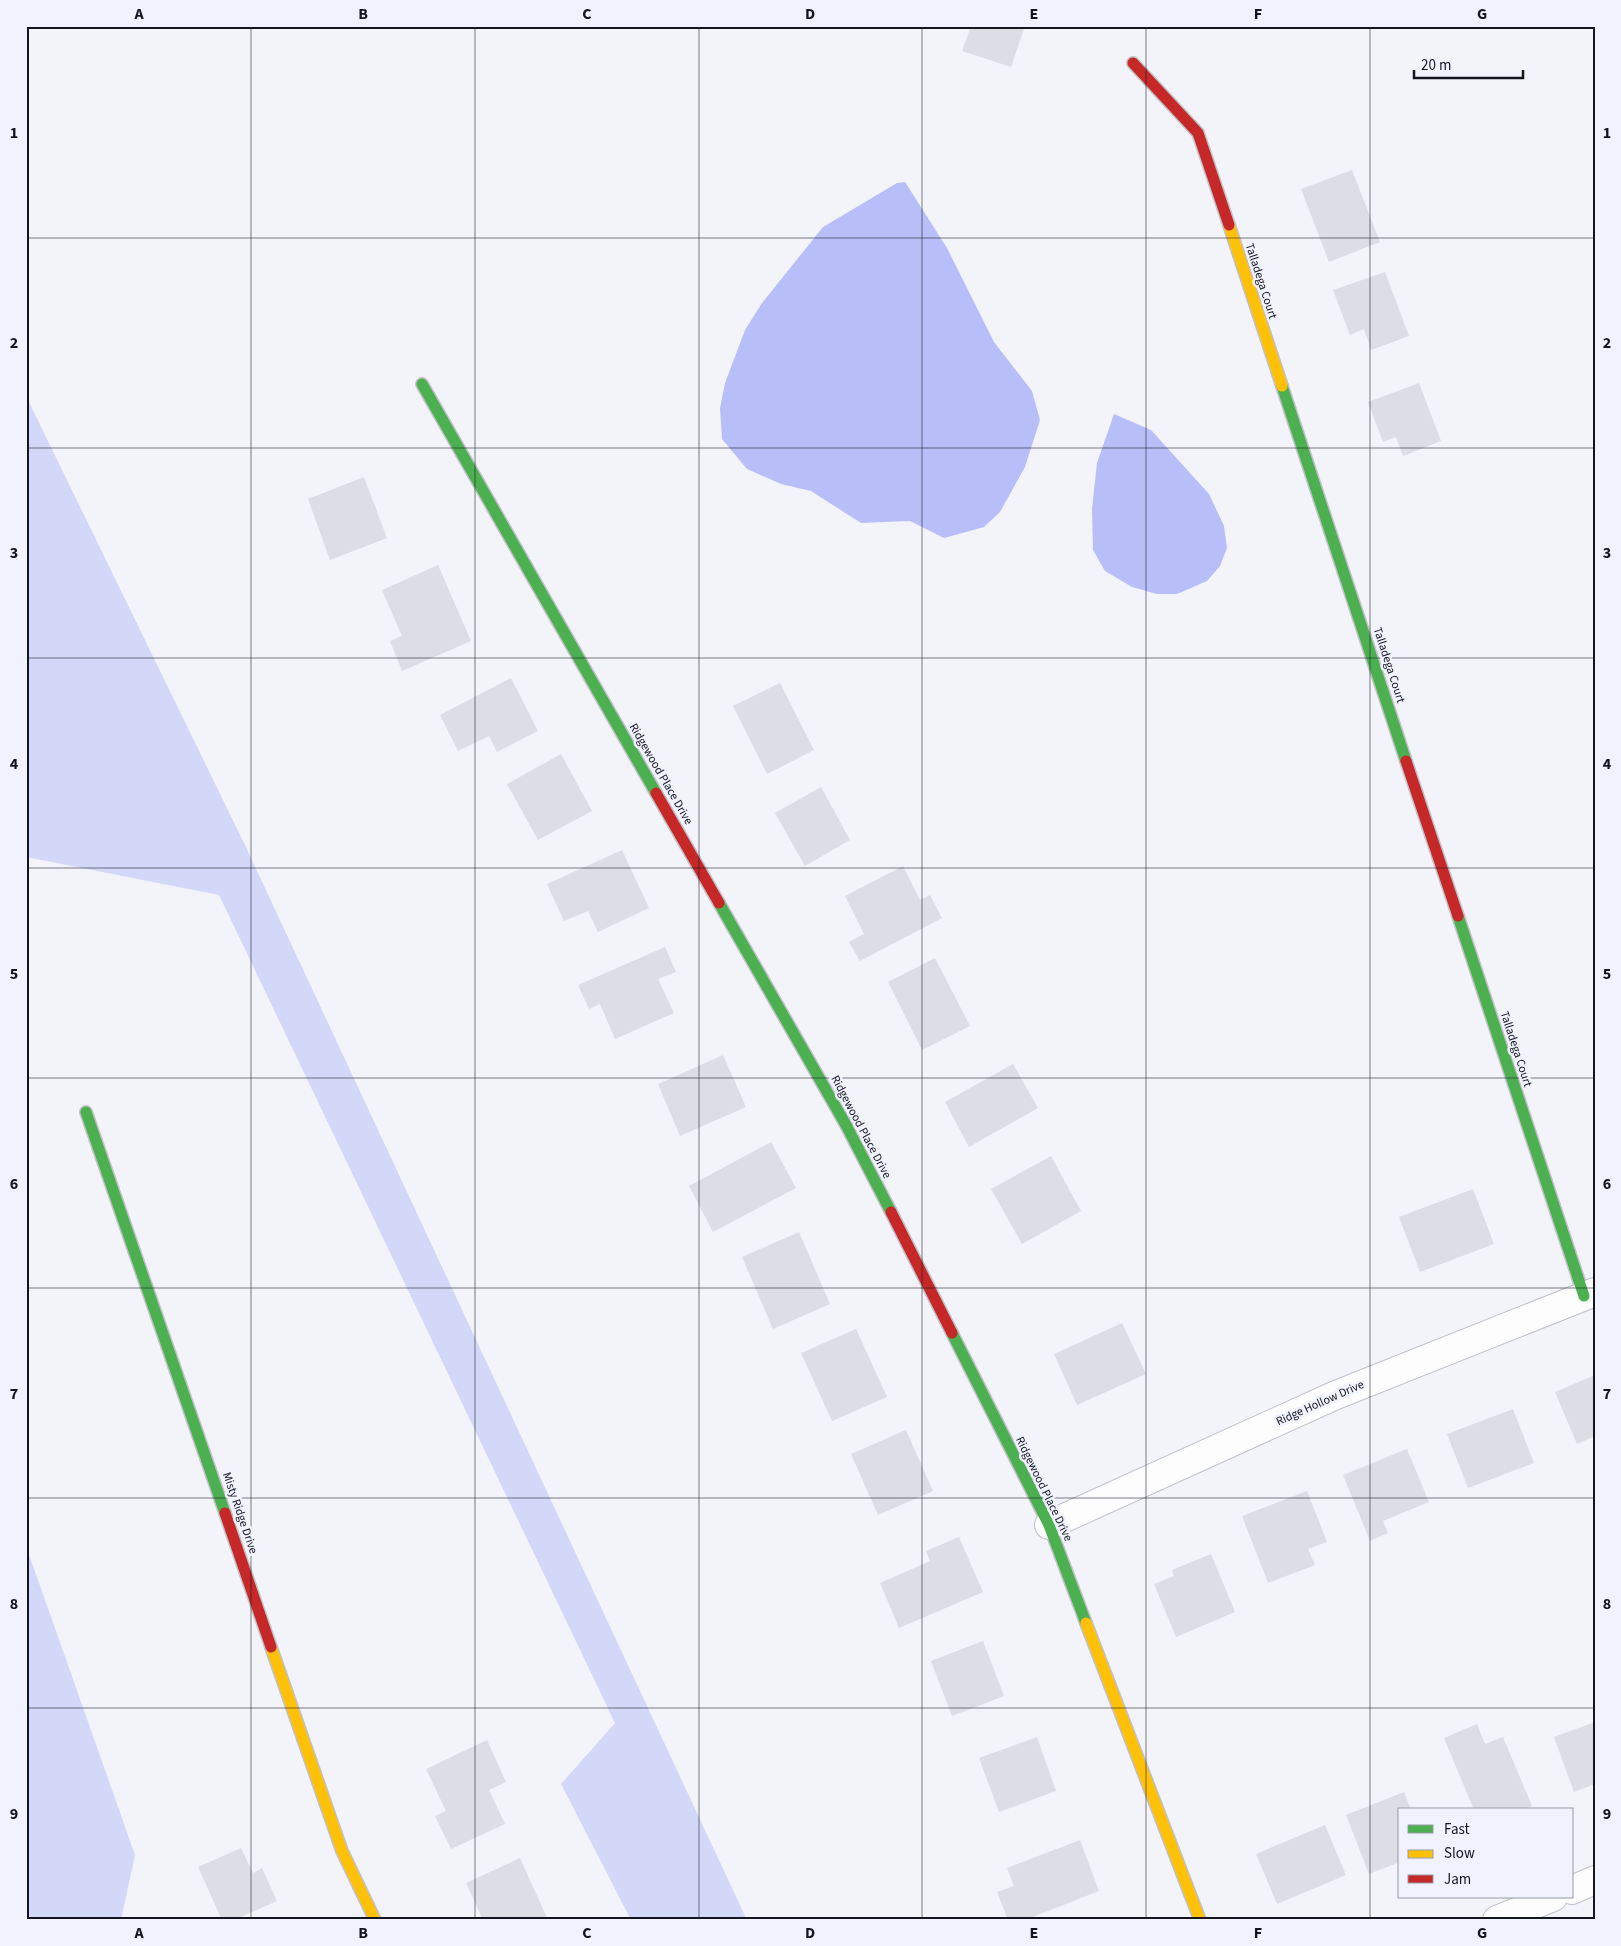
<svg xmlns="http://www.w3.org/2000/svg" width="1621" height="1946" font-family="'Source Sans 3',sans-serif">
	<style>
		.green { fill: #d3d8f9 }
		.water { fill: #b8bef8 }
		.building { fill: #dcdde5 }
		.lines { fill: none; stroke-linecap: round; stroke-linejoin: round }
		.street-casing { stroke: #c0c1c9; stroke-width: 30 }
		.fast-casing { stroke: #c0c1c9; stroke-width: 14 }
		.slow-casing { stroke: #c0c1c9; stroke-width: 14 }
		.jam-casing { stroke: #c0c1c9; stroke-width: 14 }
		.street { stroke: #fdfdfe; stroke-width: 28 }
		.fast { stroke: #4caf50; stroke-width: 11 }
		.slow { stroke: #ffc107; stroke-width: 11 }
		.jam { stroke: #c62828; stroke-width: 11 }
		.grid { fill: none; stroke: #14151f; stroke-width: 1; stroke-opacity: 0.55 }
		.labels { text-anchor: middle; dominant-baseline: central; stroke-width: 5; stroke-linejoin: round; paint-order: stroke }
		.street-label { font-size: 12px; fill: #14151f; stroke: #f0f2fd }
		.neatline { fill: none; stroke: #14151f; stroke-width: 2 }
		.grid-label { font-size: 16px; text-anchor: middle; font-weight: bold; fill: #14151f }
	</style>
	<rect width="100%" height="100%" fill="#f3f4fa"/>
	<g class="green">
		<polygon points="26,396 244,843 747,1920 631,1920 561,1784 615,1723 219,895 26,857"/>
		<polygon points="26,1546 135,1855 121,1920 26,1920"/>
	</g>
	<g class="water">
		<polygon points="905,182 947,248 994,342 1032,391 1040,420 1025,467 1000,512 984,527 944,538 910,521 861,523 811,491 781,484 747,469 722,439 720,408 725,383 745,330 762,303 823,227 897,183"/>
		<polygon points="1114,414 1151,430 1209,494 1224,526 1227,548 1220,566 1207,581 1177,594 1157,594 1132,587 1105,571 1093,550 1092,509 1097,463"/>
	</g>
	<g class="building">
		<polygon points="971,26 1025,26 1011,67 962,51"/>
		<polygon points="1352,170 1380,242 1329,262 1301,189"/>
		<polygon points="1385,272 1409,336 1371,350 1364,329 1350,335 1333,290"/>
		<polygon points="1419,383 1441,441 1403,456 1396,437 1383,442 1368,402"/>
		<polygon points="364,477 387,538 330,560 308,499"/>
		<polygon points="438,565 471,641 402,671 390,641 402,636 382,590"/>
		<polygon points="511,678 538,731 497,752 489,736 458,751 440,715"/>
		<polygon points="780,683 814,750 767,774 733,706"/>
		<polygon points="561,754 592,811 538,840 507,784"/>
		<polygon points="821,787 850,840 805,866 775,813"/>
		<polygon points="622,850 649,908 598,932 588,911 564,921 547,884"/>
		<polygon points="903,866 920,900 930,895 942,918 860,961 849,942 864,934 845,896"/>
		<polygon points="665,947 676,972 658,979 674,1013 615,1039 600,1004 589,1009 578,985"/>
		<polygon points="935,958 970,1026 922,1050 888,982"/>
		<polygon points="723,1055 746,1107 680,1136 658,1084"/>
		<polygon points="1013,1064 1038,1108 969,1147 945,1102"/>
		<polygon points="771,1142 796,1188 713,1232 689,1186"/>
		<polygon points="1051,1156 1081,1211 1022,1244 991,1189"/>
		<polygon points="1473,1189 1494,1244 1420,1272 1399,1217"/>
		<polygon points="799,1232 830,1304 773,1329 742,1257"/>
		<polygon points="1122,1323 1146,1374 1077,1405 1054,1354"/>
		<polygon points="856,1329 887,1397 832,1421 801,1353"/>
		<polygon points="1595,1375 1595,1436 1577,1444 1555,1392"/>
		<polygon points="1513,1409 1534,1463 1468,1488 1447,1434"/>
		<polygon points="906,1430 933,1491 878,1515 851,1454"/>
		<polygon points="1407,1449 1429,1502 1383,1521 1388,1533 1370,1541 1343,1475"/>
		<polygon points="1307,1491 1327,1542 1308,1549 1315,1565 1268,1583 1242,1516"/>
		<polygon points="959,1537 983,1592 899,1628 880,1583 930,1561 926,1551"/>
		<polygon points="1211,1554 1235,1612 1176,1637 1154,1584 1174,1576 1172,1570"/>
		<polygon points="983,1641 1004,1696 952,1716 931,1661"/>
		<polygon points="1595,1722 1595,1784 1574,1792 1554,1737"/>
		<polygon points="1477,1724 1485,1744 1503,1737 1532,1806 1524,1810 1474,1810 1444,1738"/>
		<polygon points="1037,1737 1056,1791 999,1812 979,1758"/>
		<polygon points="487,1740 506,1782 489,1790 505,1824 451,1849 435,1816 446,1811 426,1769"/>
		<polygon points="1404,1792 1411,1810 1400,1810 1400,1862 1369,1874 1346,1815"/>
		<polygon points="1325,1825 1346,1875 1277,1904 1256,1854"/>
		<polygon points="1080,1840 1099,1891 1025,1920 1008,1920 997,1892 1014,1886 1007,1868"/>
		<polygon points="241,1848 253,1873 262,1868 277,1901 234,1920 222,1920 198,1867"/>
		<polygon points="520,1858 548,1920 483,1920 466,1883"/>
	</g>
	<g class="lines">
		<g class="street-casing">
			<g id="street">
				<polyline points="1049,1525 1336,1395 1595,1292"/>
				<polyline points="1572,1890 1595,1880"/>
				<polyline points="1497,1920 1553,1897"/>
			</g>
		</g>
		<g class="fast-casing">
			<g id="fast">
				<polyline points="422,384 656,793"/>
				<polyline points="1282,386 1406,761"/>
				<polyline points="719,903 846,1125 891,1212"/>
				<polyline points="1458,916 1584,1296"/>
				<polyline points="86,1112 225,1513"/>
				<polyline points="952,1333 1049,1525 1086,1623"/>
			</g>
		</g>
		<g class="slow-casing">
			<g id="slow">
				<polyline points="1229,225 1282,386"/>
				<polyline points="1086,1623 1200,1920"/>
				<polyline points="271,1647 342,1851 375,1920"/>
			</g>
		</g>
		<g class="jam-casing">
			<g id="jam">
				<polyline points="1133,63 1198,133 1229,225"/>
				<polyline points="1406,761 1458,916"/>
				<polyline points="656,793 719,903"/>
				<polyline points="891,1212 952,1333"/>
				<polyline points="225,1513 271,1647"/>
			</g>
		</g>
		<use href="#street" class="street"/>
		<use href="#fast" class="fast"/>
		<use href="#slow" class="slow"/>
		<use href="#jam" class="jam"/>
	</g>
	<path class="grid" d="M251 26V1920M475 26V1920M699 26V1920M922 26V1920M1146 26V1920M1370 26V1920M26 238H1595M26 448H1595M26 658H1595M26 868H1595M26 1078H1595M26 1288H1595M26 1498H1595M26 1708H1595"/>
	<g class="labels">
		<g class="street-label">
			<text transform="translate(1261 281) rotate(72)">Talladega Court</text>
			<text transform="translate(1389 665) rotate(72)">Talladega Court</text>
			<text transform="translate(661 774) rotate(60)">Ridgewood Place Drive</text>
			<text transform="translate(1516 1049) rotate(72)">Talladega Court</text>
			<text transform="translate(861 1127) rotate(62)">Ridgewood Place Drive</text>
			<text transform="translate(1320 1403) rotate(-24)">Ridge Hollow Drive</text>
			<text transform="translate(1044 1489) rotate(64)">Ridgewood Place Drive</text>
			<text transform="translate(240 1513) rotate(71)">Misty Ridge Drive</text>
		</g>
	</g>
	<rect width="1621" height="1946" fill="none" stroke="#f0f2fd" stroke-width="55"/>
	<rect x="1398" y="1808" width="175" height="90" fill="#f0f2fd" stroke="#989aa4"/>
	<rect x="1408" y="1825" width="25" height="8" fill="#4caf50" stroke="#989aa4"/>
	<text x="1444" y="1834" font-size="15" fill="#14151f">Fast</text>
	<rect x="1408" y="1850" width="25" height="8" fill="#ffc107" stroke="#989aa4"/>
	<text x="1444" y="1858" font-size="15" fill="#14151f">Slow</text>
	<rect x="1408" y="1875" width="25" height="8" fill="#c62828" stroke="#989aa4"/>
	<text x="1444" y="1884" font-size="15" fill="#14151f">Jam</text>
	<path d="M1414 70v8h109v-8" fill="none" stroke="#14151f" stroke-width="2.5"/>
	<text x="1421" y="70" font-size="15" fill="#14151f" stroke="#f0f2fd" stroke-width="4" paint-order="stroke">20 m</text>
	<rect x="28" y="28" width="1566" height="1890" class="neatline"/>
	<g class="grid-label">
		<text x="139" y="19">A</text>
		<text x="363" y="19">B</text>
		<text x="587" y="19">C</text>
		<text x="810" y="19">D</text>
		<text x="1034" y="19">E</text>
		<text x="1258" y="19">F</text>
		<text x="1482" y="19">G</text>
		<text x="14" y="138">1</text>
		<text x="1607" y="138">1</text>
		<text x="14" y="348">2</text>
		<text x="1607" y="348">2</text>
		<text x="14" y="558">3</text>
		<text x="1607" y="558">3</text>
		<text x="14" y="769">4</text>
		<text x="1607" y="769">4</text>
		<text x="14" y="979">5</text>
		<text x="1607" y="979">5</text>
		<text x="14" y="1189">6</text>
		<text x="1607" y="1189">6</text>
		<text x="14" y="1399">7</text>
		<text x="1607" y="1399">7</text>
		<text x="14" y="1609">8</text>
		<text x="1607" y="1609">8</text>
		<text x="14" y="1819">9</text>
		<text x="1607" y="1819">9</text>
		<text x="139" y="1938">A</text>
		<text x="363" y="1938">B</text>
		<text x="587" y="1938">C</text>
		<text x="810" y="1938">D</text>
		<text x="1034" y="1938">E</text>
		<text x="1258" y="1938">F</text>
		<text x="1482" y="1938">G</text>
	</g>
</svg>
